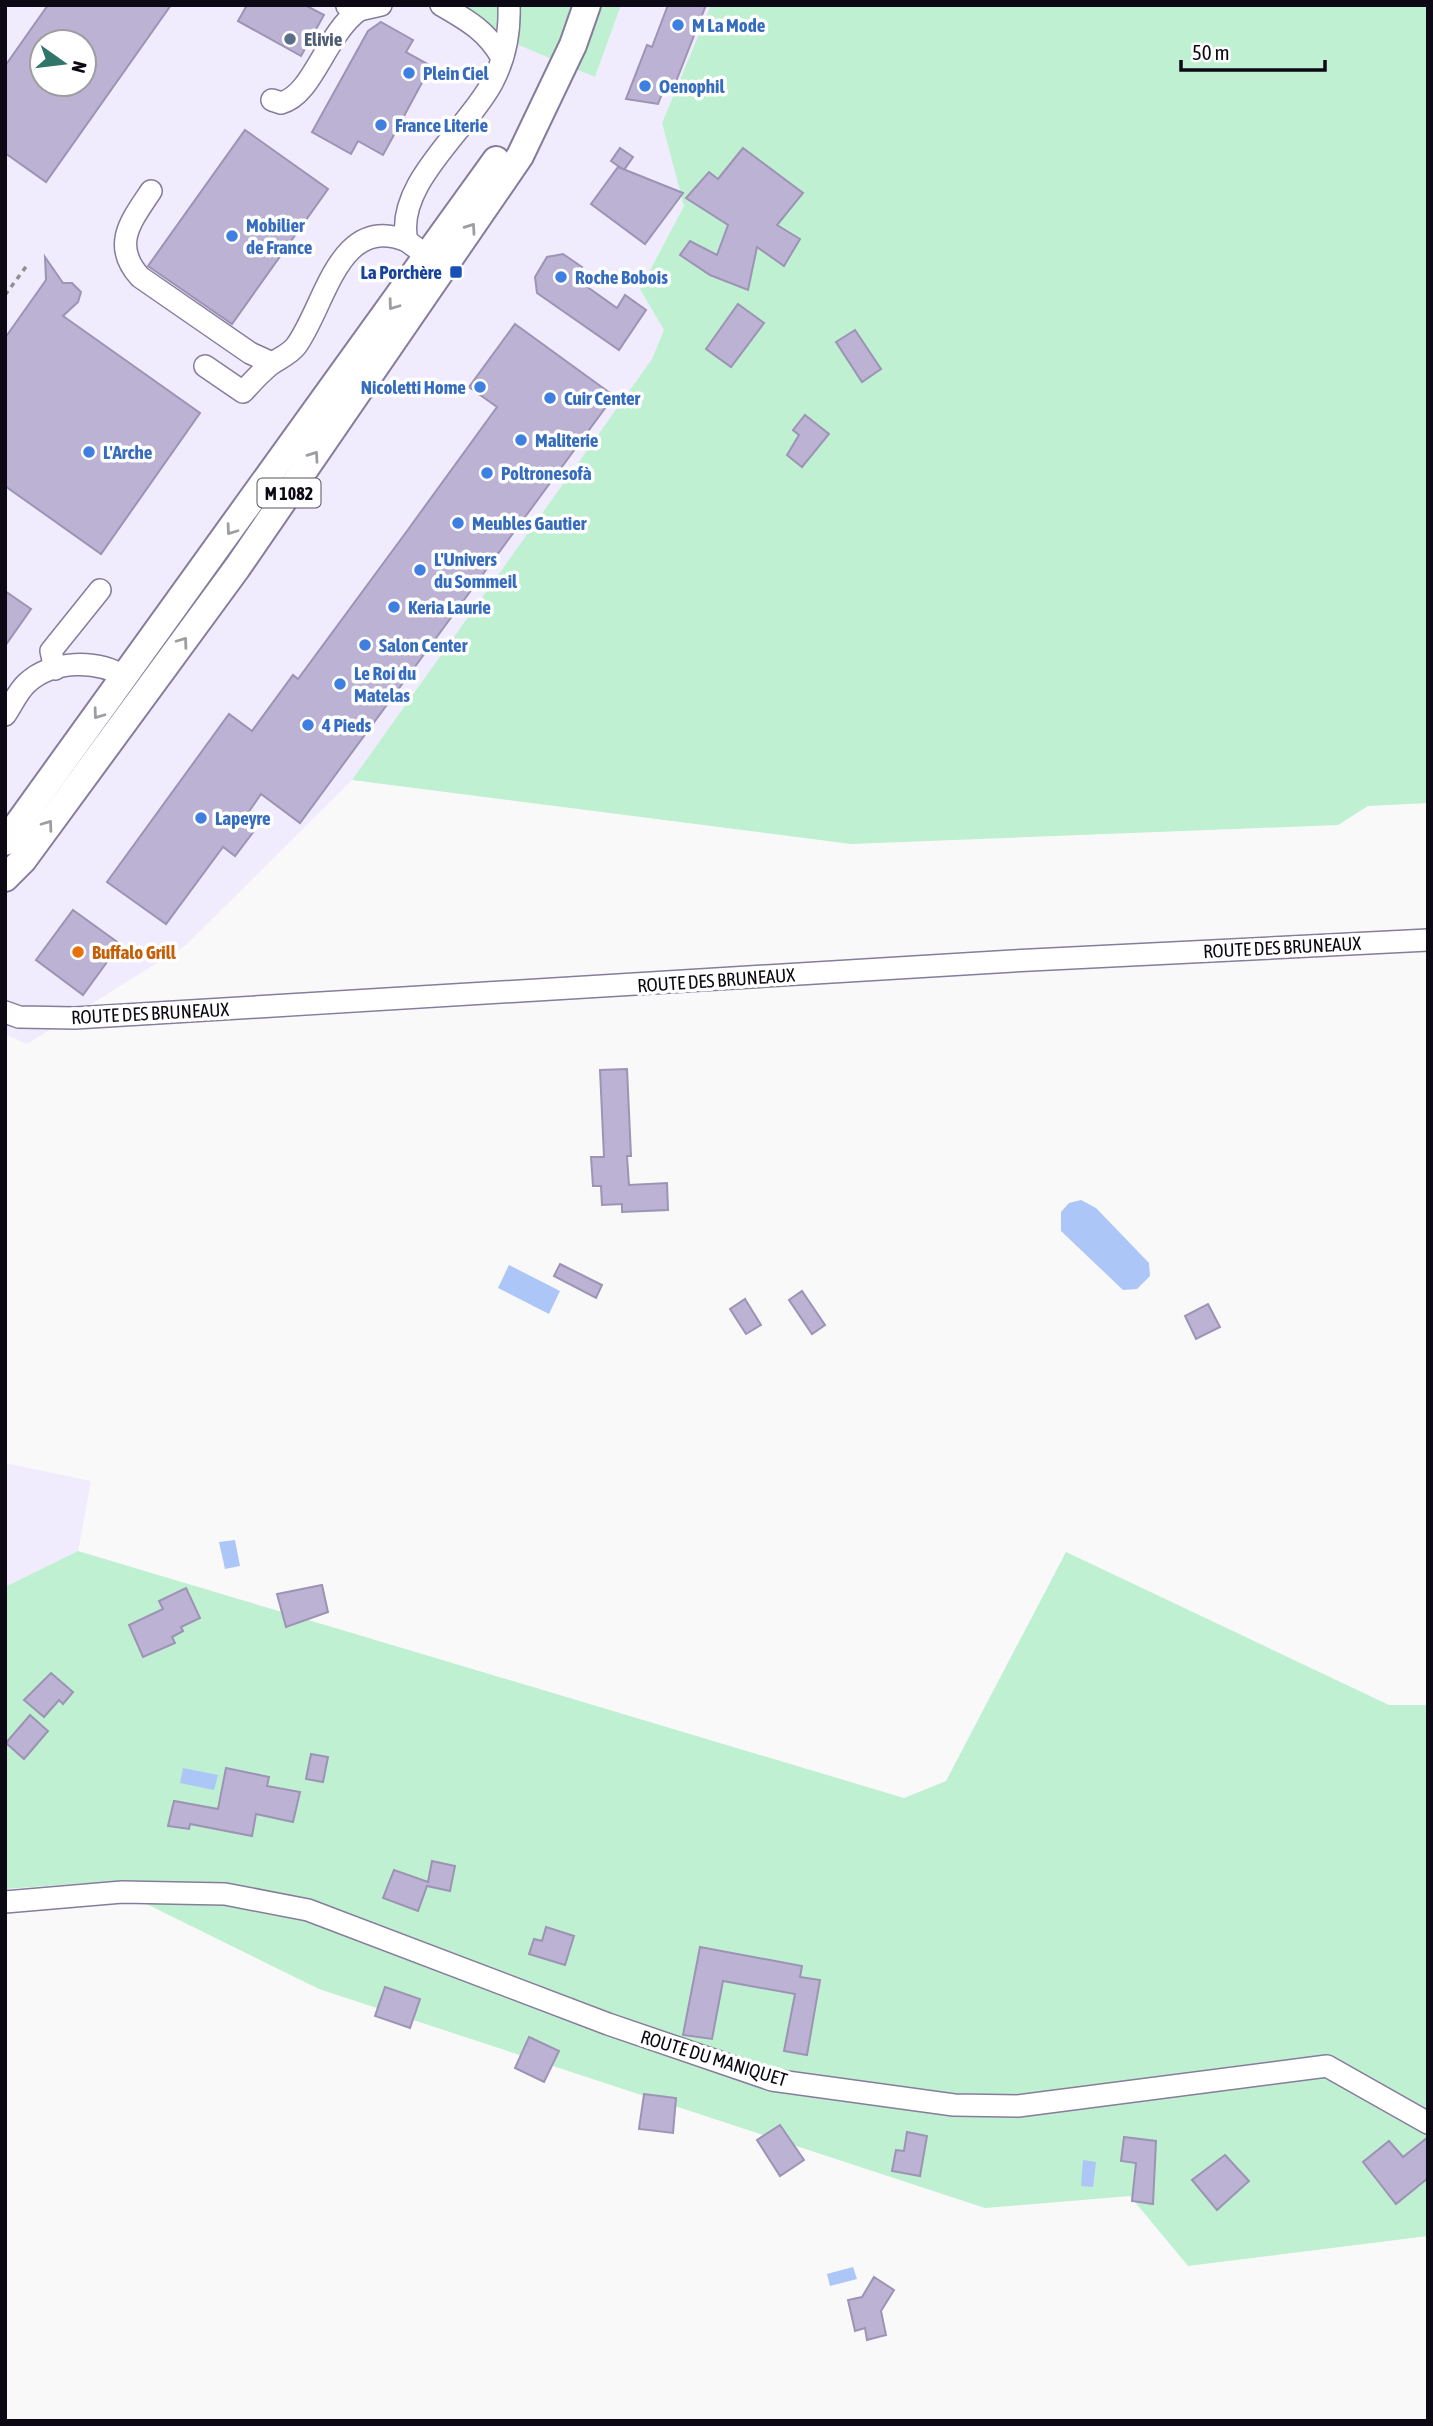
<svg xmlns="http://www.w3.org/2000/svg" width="1433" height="2426" font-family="'Asap Condensed',sans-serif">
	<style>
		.built { fill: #f0ebfd; fill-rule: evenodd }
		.green { fill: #bef0d1 }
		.water { fill: #abc6f7 }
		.building { fill: #bcb2d4; stroke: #9d93b4; stroke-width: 2; fill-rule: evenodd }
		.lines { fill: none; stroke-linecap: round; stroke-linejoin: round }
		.minor-casing { stroke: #867c9c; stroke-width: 24 }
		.major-casing { stroke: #867c9c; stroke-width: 30 }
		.path { stroke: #918f94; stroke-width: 3.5; stroke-dasharray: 5 5; stroke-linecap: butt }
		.minor { stroke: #fff; stroke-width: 21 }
		.major { stroke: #fff; stroke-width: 26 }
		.oneway { stroke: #9e9da1 }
		.shop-dot { fill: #3f7fe0; stroke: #fff; stroke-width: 2.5 }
		.service-dot { fill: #5c6f8a; stroke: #fff; stroke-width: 2.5 }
		.transit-dot { fill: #1a4fb4; stroke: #fff; stroke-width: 2.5 }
		.food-dot { fill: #e8710a; stroke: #fff; stroke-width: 2.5 }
		.labels { text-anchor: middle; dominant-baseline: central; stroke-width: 7; stroke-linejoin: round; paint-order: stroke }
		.shield { fill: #fff; stroke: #56535a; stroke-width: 2 }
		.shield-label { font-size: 18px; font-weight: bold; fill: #0d0914 }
		.shop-label { font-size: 19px; font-weight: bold; fill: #366cbe; stroke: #fff; text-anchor: start }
		.service-label { font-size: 19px; font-weight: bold; fill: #4e5e75; stroke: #fff; text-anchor: start }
		.transit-label { font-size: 19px; font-weight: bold; fill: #164399; stroke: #fff; text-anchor: end }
		.street-label { font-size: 19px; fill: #0d0914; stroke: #fff }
		.food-label { font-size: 19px; font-weight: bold; fill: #c56008; stroke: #fff; text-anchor: start }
	</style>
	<rect width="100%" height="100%" fill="#f9f9f9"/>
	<g class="built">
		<path d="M5 5H455L595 77 621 5H711L662 123 684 206 640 288 664 330 652 359 352 780 186 945 27 1044 5 1034ZM42 42H84V84H42Z"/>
		<polygon points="5,1463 91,1481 78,1551 5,1587"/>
	</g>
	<g class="green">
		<polygon points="455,5 621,5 595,77 514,43"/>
		<polygon points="711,5 1428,5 1428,803 1368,806 1338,825 851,844 352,780 652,359 664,330 640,289 684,206 662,123"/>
		<polygon points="78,1551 904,1798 946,1781 1066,1552 1389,1705 1428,1705 1428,2236 1188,2266 1130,2196 985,2208 319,1989 102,1882 5,1889 5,1587"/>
	</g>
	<g class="water">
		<polygon points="1081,1200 1096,1208 1149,1263 1150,1276 1137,1289 1123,1290 1061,1231 1061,1212 1069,1203"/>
		<polygon points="509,1265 560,1291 549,1314 498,1288"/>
		<polygon points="235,1540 240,1566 225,1569 219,1542"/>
		<polygon points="183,1768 218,1775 214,1790 180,1783"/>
		<polygon points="1083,2160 1096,2162 1093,2187 1081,2186"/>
		<polygon points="853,2267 857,2279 830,2286 827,2274"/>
	</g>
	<g class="building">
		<path d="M48 5H171L46 182 5 153V66ZM42 42H84V84H42Z"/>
		<polygon points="247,5 305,5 324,15 301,56 238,21"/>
		<polygon points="668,5 706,5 675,84 667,81 658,104 626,99 647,45 652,47"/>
		<polygon points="381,22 413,40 406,52 431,66 404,116 408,126 395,133 383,155 358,141 351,154 312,132 368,31"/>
		<polygon points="245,130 328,189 232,324 148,266"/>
		<polygon points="620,148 633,157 624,170 611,161"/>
		<polygon points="743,148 803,193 777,225 800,239 784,266 757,247 748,290 710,275 680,255 690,241 717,255 728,225 686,198 709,172 718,179"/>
		<polygon points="618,167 683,193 645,244 591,204"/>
		<polygon points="563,254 582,267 586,286 617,308 625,295 646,310 619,350 537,293 535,277 547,257"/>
		<polygon points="45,257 63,283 72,283 81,292 78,302 63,316 200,413 101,554 5,486 5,338 46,280"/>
		<polygon points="738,304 764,323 731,367 706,349"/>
		<polygon points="515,324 614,396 300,823 261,794 248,813 254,831 235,856 223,847 166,924 107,882 229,714 252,731 293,675 298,679 407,531 497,407 469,387"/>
		<polygon points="855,330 881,369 862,382 836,342"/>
		<polygon points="805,415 829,434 802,467 787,455 799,435 793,430"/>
		<polygon points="5,591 31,609 5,646"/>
		<polygon points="73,910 120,944 83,995 36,960"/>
		<polygon points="627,1069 631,1156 627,1156 629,1185 667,1183 668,1210 622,1212 622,1204 602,1205 601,1186 593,1186 591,1157 604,1157 600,1070"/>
		<polygon points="560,1264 602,1285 596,1298 554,1276"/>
		<polygon points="802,1291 825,1325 812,1334 789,1300"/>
		<polygon points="745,1299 761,1325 746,1334 730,1309"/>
		<polygon points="1208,1304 1220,1327 1196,1339 1185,1316"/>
		<polygon points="322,1585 328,1612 286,1627 277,1594"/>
		<polygon points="186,1588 200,1618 181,1627 183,1631 172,1637 175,1643 143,1657 129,1625 163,1609 159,1601"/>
		<polygon points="51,1673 73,1692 63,1704 59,1700 44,1717 24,1700"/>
		<polygon points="30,1715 48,1731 24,1759 6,1743"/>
		<polygon points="311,1754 328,1757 323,1782 306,1779"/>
		<polygon points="226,1768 269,1777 267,1786 300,1792 293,1822 256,1814 252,1836 190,1824 189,1829 168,1826 174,1801 218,1809"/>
		<polygon points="432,1861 455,1866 450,1891 427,1886 418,1911 383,1898 394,1870 428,1882"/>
		<polygon points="546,1927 574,1936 565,1965 529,1954 534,1939 542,1941"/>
		<polygon points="700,1947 802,1966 800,1977 820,1980 807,2055 784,2051 795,1994 723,1981 712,2039 683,2035"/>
		<polygon points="385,1987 420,1999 410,2028 375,2016"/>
		<polygon points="529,2037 559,2051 544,2082 515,2068"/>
		<polygon points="644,2094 676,2098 673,2133 639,2129"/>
		<polygon points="780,2125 804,2160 780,2176 757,2140"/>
		<polygon points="907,2132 927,2136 920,2176 892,2171 896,2150 904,2151"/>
		<polygon points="1124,2137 1156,2141 1153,2204 1132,2201 1136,2163 1121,2161"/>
		<polygon points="1428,2137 1428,2178 1396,2204 1363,2162 1389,2141 1403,2157"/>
		<polygon points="1225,2155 1249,2181 1217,2210 1192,2180"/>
		<polygon points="874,2277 894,2290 881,2311 886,2335 867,2340 865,2328 855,2331 848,2300 862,2297"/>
	</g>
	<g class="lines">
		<g class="minor-casing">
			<g id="minor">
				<path d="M441 5C467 20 487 31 502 58"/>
				<polyline points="347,6 359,10 381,5"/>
				<path d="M272 100 281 103C313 95 325 35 359 10"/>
				<path d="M151 191C131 221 111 245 140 277L250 353 272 363"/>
				<path d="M439 265 407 241C394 185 467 130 492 83 505 59 510 32 509 5"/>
				<path d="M205 366 243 392C252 382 260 373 270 365 279 358 289 355 296 346 326 305 338 213 407 241"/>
				<polyline points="55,669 51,651 100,590"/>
				<path d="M5 715C12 705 18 691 27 683 52 660 97 659 125 677"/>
				<polyline points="5,1012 19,1017 75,1018 1013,961 1428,940"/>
				<polyline points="5,1902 122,1892 225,1894 308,1910 608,2024 772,2080 954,2105 1018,2106 1327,2066 1428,2123"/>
			</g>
		</g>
		<g class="major-casing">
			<g id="major">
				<polyline points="5,842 496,160"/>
				<polyline points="5,878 23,860 237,568 520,156 573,45 587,5"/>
			</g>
		</g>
		<polyline class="path" points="5,295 28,264"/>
		<use href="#minor" class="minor"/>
		<use href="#major" class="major"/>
	</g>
	<defs><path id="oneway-chevron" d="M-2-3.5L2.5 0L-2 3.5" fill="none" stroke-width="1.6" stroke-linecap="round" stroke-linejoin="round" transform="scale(1.75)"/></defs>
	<g class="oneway">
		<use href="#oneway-chevron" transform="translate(471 228) rotate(-55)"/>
		<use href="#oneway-chevron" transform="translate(393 305) rotate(126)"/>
		<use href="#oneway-chevron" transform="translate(314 456) rotate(-55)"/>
		<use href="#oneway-chevron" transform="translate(231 530) rotate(126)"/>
		<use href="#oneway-chevron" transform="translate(183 642) rotate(-54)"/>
		<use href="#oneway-chevron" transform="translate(98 714) rotate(126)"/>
		<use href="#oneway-chevron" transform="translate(48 825) rotate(-54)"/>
	</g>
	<g class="shop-dot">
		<circle cx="678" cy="25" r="7"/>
		<circle cx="409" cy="73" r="7"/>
		<circle cx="645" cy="86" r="7"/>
		<circle cx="381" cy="125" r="7"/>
		<circle cx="232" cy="236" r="7"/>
		<circle cx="561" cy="277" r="7"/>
		<circle cx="480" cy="387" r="7"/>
		<circle cx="550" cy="398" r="7"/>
		<circle cx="521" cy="440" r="7"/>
		<circle cx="89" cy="452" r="7"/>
		<circle cx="487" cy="473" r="7"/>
		<circle cx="458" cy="523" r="7"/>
		<circle cx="420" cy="570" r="7"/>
		<circle cx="394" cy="607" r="7"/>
		<circle cx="365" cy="645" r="7"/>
		<circle cx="340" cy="684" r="7"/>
		<circle cx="308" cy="725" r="7"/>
		<circle cx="201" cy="818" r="7"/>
	</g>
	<circle class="service-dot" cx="290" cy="39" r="7"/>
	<rect class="transit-dot" x="449" y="265" width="14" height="14" rx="3.5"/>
	<circle class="food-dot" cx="78" cy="952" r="7"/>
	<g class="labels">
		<rect class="shield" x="257.5" y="478.5" width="63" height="29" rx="5"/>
		<g class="shield-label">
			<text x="289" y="493">M 1082</text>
		</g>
		<g class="shop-label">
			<text x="692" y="25">M La Mode</text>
			<text x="423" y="73">Plein Ciel</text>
			<text x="659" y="86">Oenophil</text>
			<text x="395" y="125">France Literie</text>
			<text x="246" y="225">Mobilier<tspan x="246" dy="22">de France</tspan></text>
			<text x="575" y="277">Roche Bobois</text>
			<text x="466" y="387" text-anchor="end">Nicoletti Home</text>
			<text x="564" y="398">Cuir Center</text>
			<text x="535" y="440">Maliterie</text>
			<text x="103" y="452">L'Arche</text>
			<text x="501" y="473">Poltronesofà</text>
			<text x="472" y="523">Meubles Gautier</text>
			<text x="434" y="559">L'Univers<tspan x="434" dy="22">du Sommeil</tspan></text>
			<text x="408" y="607">Keria Laurie</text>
			<text x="379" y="645">Salon Center</text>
			<text x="354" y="673">Le Roi du<tspan x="354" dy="22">Matelas</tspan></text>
			<text x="322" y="725">4 Pieds</text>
			<text x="215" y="818">Lapeyre</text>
		</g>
		<g class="service-label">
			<text x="304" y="39">Elivie</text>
		</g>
		<g class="transit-label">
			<text x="442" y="272">La Porchère</text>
		</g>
		<g class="street-label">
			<text transform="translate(1282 947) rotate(-3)">ROUTE DES BRUNEAUX</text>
			<text transform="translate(716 980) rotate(-4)">ROUTE DES BRUNEAUX</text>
			<text transform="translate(150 1013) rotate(-3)">ROUTE DES BRUNEAUX</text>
			<text transform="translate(714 2058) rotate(17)">ROUTE DU MANIQUET</text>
		</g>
		<g class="food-label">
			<text x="92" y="952">Buffalo Grill</text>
		</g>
	</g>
	<rect width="1433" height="2426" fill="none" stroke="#0d0914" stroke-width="14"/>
	<g transform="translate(63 63) rotate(104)"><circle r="33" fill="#ffffff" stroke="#9e9da1" stroke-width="2"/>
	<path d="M0-5L12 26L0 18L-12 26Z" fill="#30756a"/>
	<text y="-10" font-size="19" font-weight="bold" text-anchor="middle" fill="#0d0914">N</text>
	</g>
	<path d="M1181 60v10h144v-10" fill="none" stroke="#0d0914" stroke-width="3.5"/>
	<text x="1192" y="60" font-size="21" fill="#0d0914" stroke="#ffffff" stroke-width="5" paint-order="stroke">50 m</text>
</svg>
